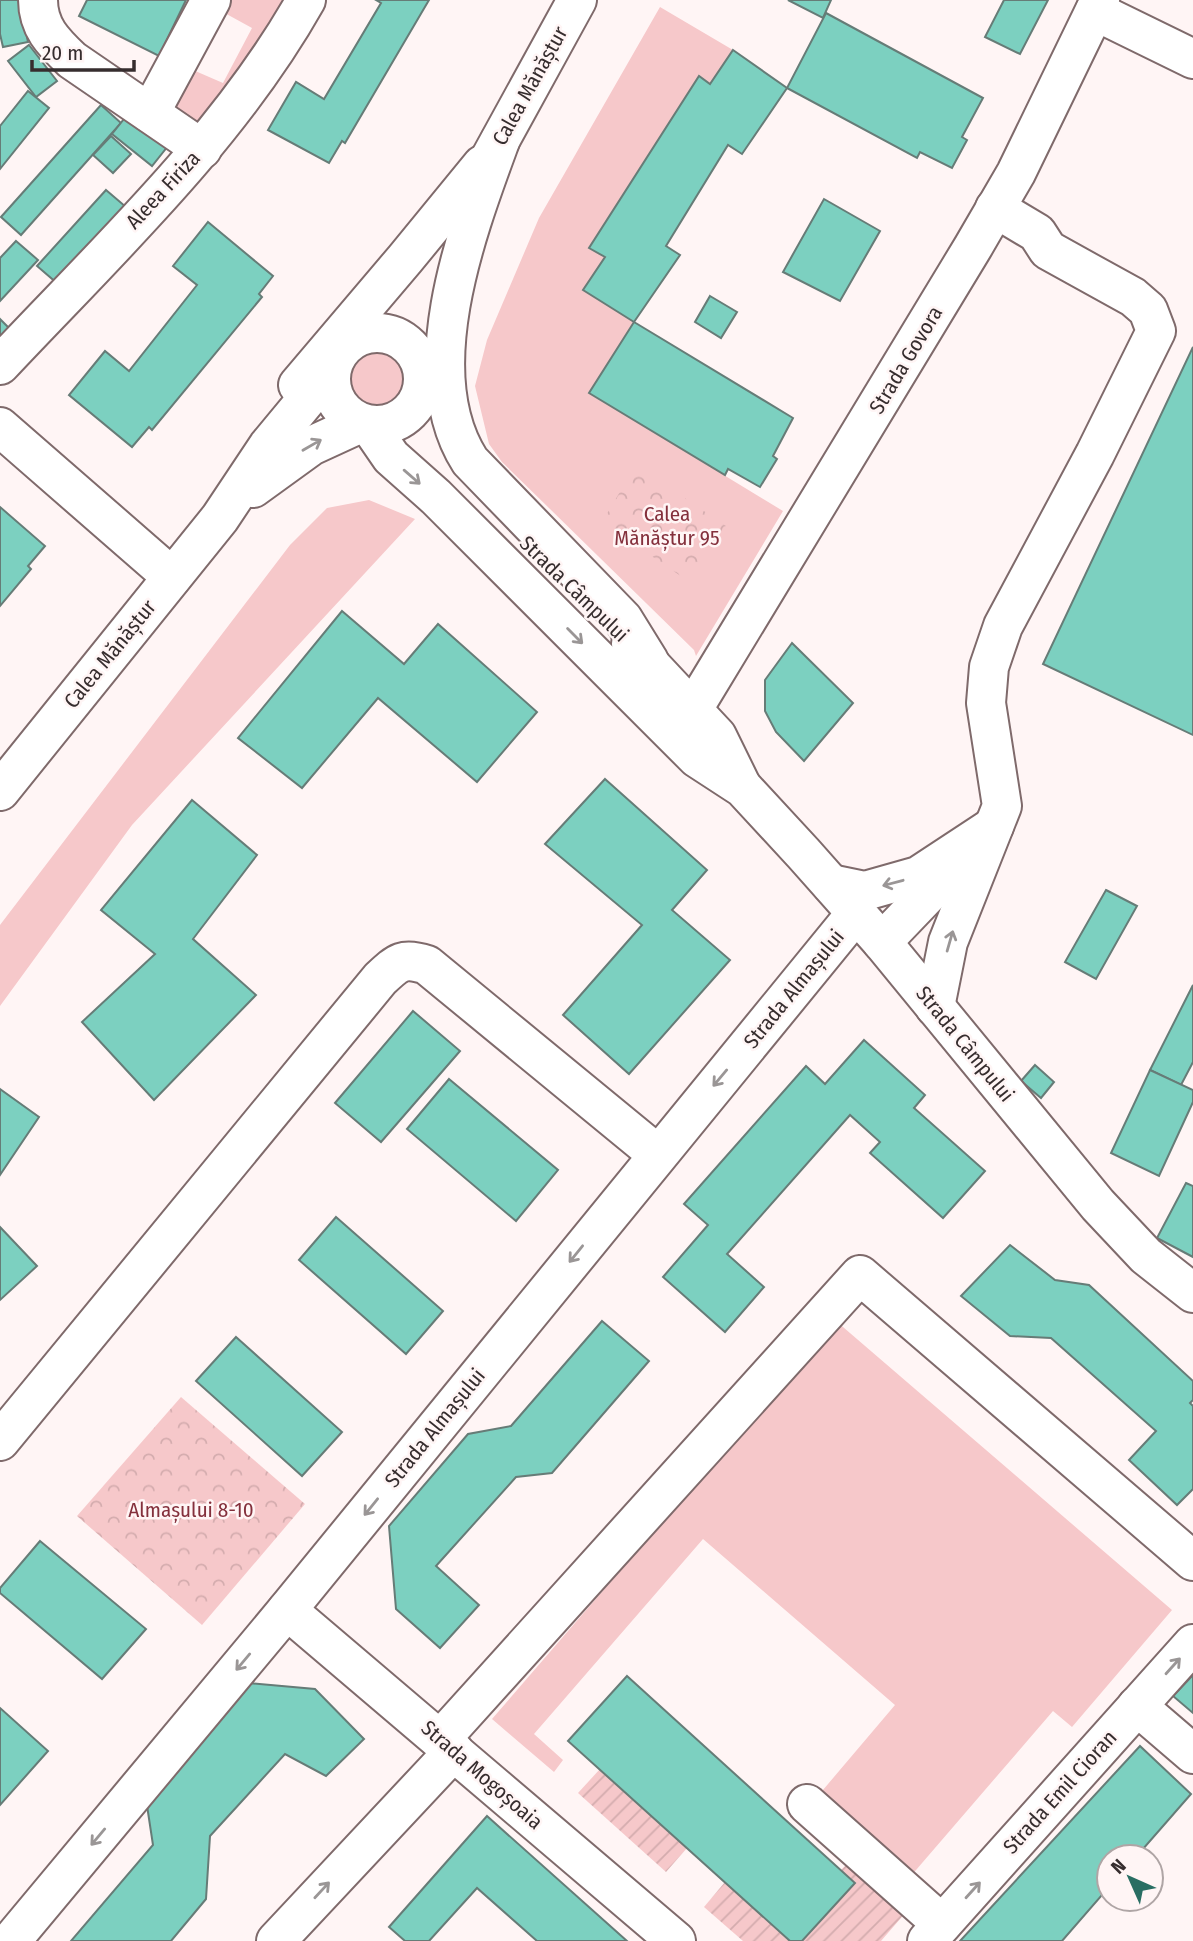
<svg xmlns="http://www.w3.org/2000/svg" width="1193" height="1941" font-family="'Fira Sans Condensed',sans-serif">
	<style>
		.grass { fill: #f6c8ca }
		.park { fill: url(#park-crowns) }
		.garden { fill: url(#garden-furrows) }
		.building { fill: #7cd0c0; stroke: #667c77; stroke-width: 2 }
		.lines { fill: none; stroke-linecap: round; stroke-linejoin: round }
		.minor-casing { stroke: #7f6a6b; stroke-width: 42 }
		.major-casing { stroke: #7f6a6b; stroke-width: 42 }
		.minor { stroke: #fff; stroke-width: 38 }
		.major { stroke: #fff; stroke-width: 38 }
		.oneway { stroke: #9a9696 }
		.labels { text-anchor: middle; dominant-baseline: central; stroke-width: 5; stroke-linejoin: round; paint-order: stroke }
		.street-label { font-size: 21px; fill: #362d2e; stroke: #fff5f5 }
		.park-label { font-size: 21px; fill: #84303c; stroke: #fff5f5 }
	</style>
	<defs>
		<pattern id="park-crowns" width="20" height="18" patternUnits="userSpaceOnUse" patternTransform="scale(1.75)"><rect width="20" height="18" fill="#f6c8ca"/><path d="M2 6a3 3 0 1 1 6 0M12 15a3 3 0 1 1 6 0" fill="none" stroke="#d4acae"/></pattern>
		<pattern id="garden-furrows" width="10" height="10" patternUnits="userSpaceOnUse" patternTransform="scale(1.75)"><rect width="10" height="10" fill="#f6c8ca"/><path d="M-1 1l2-2M0 10L10 0M9 11l2-2" fill="none" stroke="#d4acae"/></pattern>
	</defs>
	<rect width="100%" height="100%" fill="#fff5f5"/>
	<g class="grass">
		<polygon points="227,0 285,0 208,131 170,110 193,70 223,83 252,28 221,11"/>
		<polygon points="660,7 733,50 710,84 699,77 589,247 605,257 584,290 634,322 589,393 783,511 696,656 694,650 502,462 489,444 475,386 487,340 539,218"/>
		<circle cx="376" cy="379" r="37"/>
		<polygon points="369,500 415,519 132,825 0,1006 0,925 290,545 327,508"/>
		<polygon points="836,1321 1172,1610 1072,1727 1053,1711 910,1877 817,1797 895,1705 703,1539 534,1734 563,1760 554,1772 492,1719"/>
	</g>
	<g class="park">
		<polygon points="636,465 726,526 688,581 602,522"/>
		<polygon points="181,1397 305,1504 202,1625 77,1516"/>
	</g>
	<g class="garden">
		<polygon points="600,1769 687,1848 666,1872 578,1793"/>
		<polygon points="852,1859 907,1911 881,1941 802,1941 854,1883 841,1870"/>
		<polygon points="725,1882 790,1941 743,1941 704,1907"/>
	</g>
	<g class="building">
		<polygon points="0,0 19,0 28,42 3,47 0,34"/>
		<polygon points="87,0 186,0 159,56 79,16"/>
		<polygon points="376,0 429,0 345,143 342,141 329,163 268,130 296,82 324,99 381,3"/>
		<polygon points="788,0 831,0 823,18"/>
		<polygon points="1004,0 1048,0 1020,54 985,37"/>
		<polygon points="826,13 983,98 962,137 967,140 952,168 920,152 917,158 787,88"/>
		<polygon points="29,45 57,81 36,97 8,61"/>
		<polygon points="733,50 787,88 742,154 728,145 666,246 680,255 634,322 583,290 605,257 589,248 699,76 710,84"/>
		<polygon points="28,91 49,108 0,169 0,126"/>
		<polygon points="101,105 121,123 21,235 1,217"/>
		<polygon points="128,114 168,146 152,166 112,134"/>
		<polygon points="111,136 131,154 113,173 93,155"/>
		<polygon points="106,190 126,207 58,284 37,266"/>
		<polygon points="824,199 880,231 840,301 783,272"/>
		<polygon points="208,222 273,276 259,294 262,297 152,430 149,427 132,447 69,395 105,351 129,371 197,285 173,266"/>
		<polygon points="16,241 38,260 0,301 0,258"/>
		<polygon points="710,296 737,312 721,338 695,322"/>
		<polygon points="0,319 14,333 0,348"/>
		<polygon points="634,322 793,418 773,456 777,459 760,487 728,469 725,475 589,393"/>
		<polygon points="1193,347 1193,735 1043,664"/>
		<polygon points="0,507 45,546 28,566 31,569 0,606"/>
		<polygon points="342,611 404,664 438,624 537,712 477,782 378,698 302,788 238,738"/>
		<polygon points="792,643 853,703 804,761 776,732 765,711 765,680"/>
		<polygon points="605,779 707,870 672,910 730,960 629,1074 563,1015 642,925 545,844"/>
		<polygon points="192,800 257,855 193,939 256,995 154,1100 82,1022 155,954 101,910"/>
		<polygon points="1106,890 1137,906 1096,979 1065,962"/>
		<polygon points="1193,985 1193,1062 1181,1085 1150,1070"/>
		<polygon points="413,1011 460,1051 381,1142 335,1103"/>
		<polygon points="864,1040 925,1095 914,1108 985,1171 943,1218 870,1153 880,1142 850,1115 727,1254 764,1287 725,1332 663,1277 708,1225 684,1204 806,1066 825,1084"/>
		<polygon points="1035,1065 1054,1082 1041,1098 1021,1081"/>
		<polygon points="1150,1070 1193,1090 1193,1102 1159,1176 1111,1153"/>
		<polygon points="449,1079 558,1170 516,1221 407,1129"/>
		<polygon points="0,1089 39,1117 0,1175"/>
		<polygon points="1186,1183 1193,1186 1193,1257 1157,1238"/>
		<polygon points="336,1217 443,1311 406,1354 299,1260"/>
		<polygon points="0,1227 37,1266 0,1300"/>
		<polygon points="1010,1245 1055,1280 1089,1285 1193,1381 1193,1400 1190,1403 1193,1406 1193,1489 1177,1505 1129,1460 1156,1431 1051,1338 1010,1336 961,1296"/>
		<polygon points="602,1321 649,1361 552,1473 516,1477 436,1566 479,1605 440,1648 396,1609 389,1526 468,1434 511,1426"/>
		<polygon points="236,1337 342,1432 302,1476 196,1381"/>
		<polygon points="40,1541 146,1629 102,1679 0,1593 0,1588"/>
		<polygon points="1193,1675 1193,1713 1173,1696"/>
		<polygon points="627,1676 855,1883 802,1941 790,1941 568,1741"/>
		<polygon points="236,1682 315,1689 364,1739 326,1776 285,1754 210,1836 206,1899 171,1941 71,1941 153,1845 146,1799"/>
		<polygon points="0,1708 48,1751 0,1805"/>
		<polygon points="1140,1746 1191,1794 1136,1857 1109,1857 1109,1887 1062,1941 960,1941"/>
		<polygon points="487,1816 627,1941 537,1941 477,1888 429,1941 405,1941 389,1927"/>
	</g>
	<g class="lines">
		<g class="minor-casing">
			<g id="minor">
				<path d="M38 0C38 27 53 42 72 60L202 149"/>
				<polyline points="1095,11 1193,59"/>
				<polyline points="150,113 211,0"/>
				<path d="M0 365C107 251 229 137 306 0"/>
				<polyline points="0,427 172,577"/>
				<polyline points="693,709 973,247 1016,173 1100,0"/>
				<polyline points="831,884 865,891 918,876 994,826"/>
				<polyline points="882,942 953,868"/>
				<polyline points="935,1007 948,942 1002,806 986,703 989,667 1003,626 1095,454 1156,331 1148,310 1133,297 1048,250 1037,233 995,208"/>
				<path d="M0 1441 380 979C398 962 403 957 427 965L657 1154"/>
				<polyline points="287,1610 676,1941"/>
				<polyline points="1137,1706 1193,1754"/>
				<polyline points="440,1740 860,1275 1193,1561"/>
				<polyline points="807,1804 942,1924"/>
				<polyline points="11,1941 287,1610 857,912"/>
				<polyline points="276,1941 454,1751"/>
				<polyline points="927,1941 1193,1644"/>
			</g>
		</g>
		<g class="major-casing">
			<g id="major">
				<path d="M500 141C467 231 413 372 470 461L623 619 649 661"/>
				<polyline points="487,164 577,0"/>
				<circle cx="377" cy="379" r="46"/>
				<polyline points="298,385 405,259 482,165"/>
				<polyline points="369,425 391,457 436,497 697,758 743,788 804,854 882,942 1098,1205 1146,1256 1193,1293"/>
				<polyline points="253,488 311,446 361,423"/>
				<polyline points="631,644 717,736 741,785"/>
				<polyline points="0,791 220,518 268,446 331,370"/>
			</g>
		</g>
		<use href="#minor" class="minor"/>
		<use href="#major" class="major"/>
	</g>
	<defs><path id="oneway-shaft" d="M-6 0H5M1.5-3L5.5 0L1.5 3" fill="none" stroke-width="1.6" stroke-linecap="round" stroke-linejoin="round" transform="scale(1.75)"/></defs>
	<g class="oneway">
		<use href="#oneway-shaft" transform="translate(312 445) rotate(-30)"/>
		<use href="#oneway-shaft" transform="translate(412 477) rotate(41)"/>
		<use href="#oneway-shaft" transform="translate(575 636) rotate(45)"/>
		<use href="#oneway-shaft" transform="translate(893 883) rotate(165)"/>
		<use href="#oneway-shaft" transform="translate(950 941) rotate(-74)"/>
		<use href="#oneway-shaft" transform="translate(720 1078) rotate(130)"/>
		<use href="#oneway-shaft" transform="translate(576 1254) rotate(129)"/>
		<use href="#oneway-shaft" transform="translate(371 1507) rotate(129)"/>
		<use href="#oneway-shaft" transform="translate(243 1662) rotate(130)"/>
		<use href="#oneway-shaft" transform="translate(1173 1666) rotate(-48)"/>
		<use href="#oneway-shaft" transform="translate(98 1837) rotate(130)"/>
		<use href="#oneway-shaft" transform="translate(322 1890) rotate(-47)"/>
		<use href="#oneway-shaft" transform="translate(973 1890) rotate(-48)"/>
	</g>
	<g class="labels">
		<g class="street-label">
			<text transform="translate(530 86) rotate(-61)">Calea Mănăștur</text>
			<text transform="translate(163 190) rotate(-47)">Aleea Firiza</text>
			<text transform="translate(906 360) rotate(-59)">Strada Govora</text>
			<text transform="translate(574 589) rotate(44)">Strada Câmpului</text>
			<text transform="translate(110 654) rotate(-51)">Calea Mănăștur</text>
			<text transform="translate(794 989) rotate(-51)">Strada Almașului</text>
			<text transform="translate(965 1044) rotate(51)">Strada Câmpului</text>
			<text transform="translate(435 1428) rotate(-51)">Strada Almașului</text>
			<text transform="translate(482 1775) rotate(41)">Strada Mogoșoaia</text>
			<text transform="translate(1060 1792) rotate(-48)">Strada Emil Cioran</text>
		</g>
		<g class="park-label">
			<text x="667" y="514">Calea<tspan x="667" dy="24">Mănăștur 95</tspan></text>
			<text x="191" y="1510">Almașului 8-10</text>
		</g>
	</g>
	<g transform="translate(1130 1878) rotate(315)"><circle r="33" fill="#fff5f5" stroke="#afa5a5" stroke-width="2"/>
	<path d="M0-5L12 26L0 18L-12 26Z" fill="#296e63"/>
	<text y="-10" font-size="19" font-weight="bold" text-anchor="middle" fill="#362d2e">N</text>
	</g>
	<path d="M32 60v10h102v-10" fill="none" stroke="#362d2e" stroke-width="3.5"/>
	<text x="42" y="60" font-size="21" fill="#362d2e" stroke="#fff5f5" stroke-width="5" paint-order="stroke">20 m</text>
</svg>
